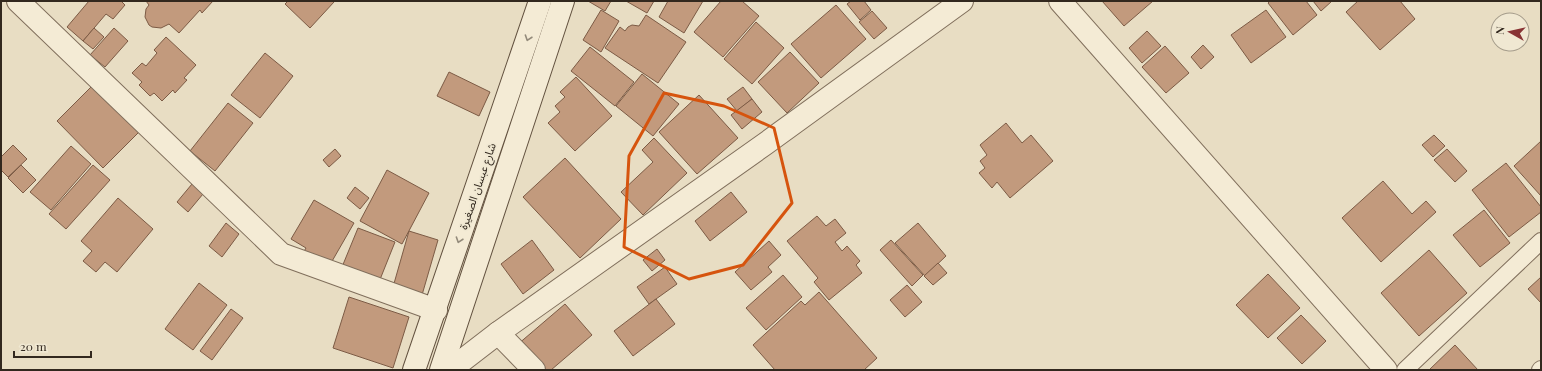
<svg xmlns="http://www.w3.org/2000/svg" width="1542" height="371" font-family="'Playfair Display','Noto Sans Arabic',serif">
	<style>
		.building { fill: #c29a7d; stroke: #7c5b45 }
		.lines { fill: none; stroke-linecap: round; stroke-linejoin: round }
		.lane-casing { stroke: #806f5c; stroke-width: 18 }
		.street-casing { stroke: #806f5c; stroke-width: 24 }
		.secondary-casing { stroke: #62513f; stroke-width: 24 }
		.lane { stroke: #f4ebd5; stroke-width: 16 }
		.street { stroke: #f4ebd5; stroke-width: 22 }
		.secondary { stroke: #f4ebd5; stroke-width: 22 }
		.oneway { stroke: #938a7a }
		.marked { fill: none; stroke: #d6540e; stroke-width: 3; stroke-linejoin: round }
		.labels { text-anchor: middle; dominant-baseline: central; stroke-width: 3.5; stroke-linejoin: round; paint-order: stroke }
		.street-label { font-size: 11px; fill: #32281e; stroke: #f0e8d2 }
	</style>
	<rect width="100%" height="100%" fill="#e8ddc3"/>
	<g class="building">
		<polygon points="89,1 121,1 125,5 113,19 106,14 83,41 67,27"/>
		<polygon points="146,1 213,1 202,13 200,10 179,33 169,24 161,28 152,27 149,25 145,17 146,9 149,5"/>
		<polygon points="288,1 333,1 334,2 310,28 285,4"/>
		<polygon points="588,1 611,1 605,11"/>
		<polygon points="626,1 654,1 647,13"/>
		<polygon points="668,1 703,1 684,33 659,17"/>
		<polygon points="721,1 742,1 759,16 723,57 694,32"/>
		<polygon points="851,1 864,1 871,10 860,20 847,4"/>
		<polygon points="1102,1 1153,1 1124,26"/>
		<polygon points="1270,1 1306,1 1317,15 1293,35 1268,3"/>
		<polygon points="1313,1 1332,1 1321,11"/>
		<polygon points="1358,1 1400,1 1415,19 1380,50 1346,12"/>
		<polygon points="836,5 866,39 821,78 791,44"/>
		<polygon points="601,10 619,21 601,52 583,40"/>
		<polygon points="1266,10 1286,37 1251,63 1231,35"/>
		<polygon points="872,11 887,28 874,39 859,22"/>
		<polygon points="646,15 686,42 658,83 605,48 620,27 625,31 628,27 632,25 639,26"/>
		<polygon points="756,22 784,48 752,84 724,59"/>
		<polygon points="94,28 104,37 93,49 83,41"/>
		<polygon points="114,28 128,41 105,67 90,55"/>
		<polygon points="1147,31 1161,46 1142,63 1129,48"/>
		<polygon points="166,37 196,65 184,78 187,80 175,93 173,90 162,101 154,93 150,96 139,85 142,82 132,73 142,63 146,66 157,53 154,50"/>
		<polygon points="1203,45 1214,57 1201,69 1191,57"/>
		<polygon points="1165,46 1189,73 1166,93 1142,67"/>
		<polygon points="590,47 634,82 615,106 571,71"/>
		<polygon points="790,52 819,83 787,113 758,82"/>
		<polygon points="265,53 293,76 260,118 231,95"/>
		<polygon points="449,72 490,92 479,116 437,96"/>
		<polygon points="642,74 679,104 653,136 616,106"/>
		<polygon points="576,77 612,116 575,151 548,123 560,112 555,106 565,97 560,92"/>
		<polygon points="93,85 139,132 103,168 57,121"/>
		<polygon points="743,87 752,99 737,111 727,99"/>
		<polygon points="699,95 738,138 697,174 659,132"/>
		<polygon points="752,99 762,112 742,129 731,115"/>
		<polygon points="228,103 253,123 215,171 190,151"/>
		<polygon points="1006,123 1022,143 1031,135 1053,161 1010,198 997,182 992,188 979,173 985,168 980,161 987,155 980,145"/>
		<polygon points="1434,135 1445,146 1433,157 1422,145"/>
		<polygon points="654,138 687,173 643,215 621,192 653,162 642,150"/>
		<polygon points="1541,141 1541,196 1514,166"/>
		<polygon points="13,145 27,159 8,177 1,170 1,157"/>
		<polygon points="71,146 91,164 51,210 30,192"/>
		<polygon points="335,149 341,156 329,167 323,160"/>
		<polygon points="1447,149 1467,171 1455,182 1434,160"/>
		<polygon points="565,158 621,219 580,258 523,197"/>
		<polygon points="1506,163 1541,207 1541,212 1509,237 1472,190"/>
		<polygon points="21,165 36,180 23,193 8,178"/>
		<polygon points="93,165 110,180 66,229 49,214"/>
		<polygon points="387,170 429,193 402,244 360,221"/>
		<polygon points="1383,181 1412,214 1426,201 1436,212 1381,262 1342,218"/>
		<polygon points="192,184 203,194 188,212 177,202"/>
		<polygon points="355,187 369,198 360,209 347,198"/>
		<polygon points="731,192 747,212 710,241 695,221"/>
		<polygon points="118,198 153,229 117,272 105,262 96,272 83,261 92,251 81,241"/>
		<polygon points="314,200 354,223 331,263 318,256 315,261 303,253 306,248 291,239"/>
		<polygon points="1484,210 1510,243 1480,267 1453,235"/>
		<polygon points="817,216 826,226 835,219 846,233 835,242 842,251 847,246 860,261 856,265 862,273 829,300 814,282 818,278 787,241"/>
		<polygon points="226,223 239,234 222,257 209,246"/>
		<polygon points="918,223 946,256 925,276 895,243"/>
		<polygon points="358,228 395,242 379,282 342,267"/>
		<polygon points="409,231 438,240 422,295 393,287"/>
		<polygon points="532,240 554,270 523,294 501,264"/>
		<polygon points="891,240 923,275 912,286 880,250"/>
		<polygon points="769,241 781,255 768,267 772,272 751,290 735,272"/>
		<polygon points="657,249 665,260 652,271 643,260"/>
		<polygon points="1429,250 1467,293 1419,336 1381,293"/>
		<polygon points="938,263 947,273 933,285 924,276"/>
		<polygon points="665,267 677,284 649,304 637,287"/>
		<polygon points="1268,274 1300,308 1268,338 1236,305"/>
		<polygon points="783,275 802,297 766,330 746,308"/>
		<polygon points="1541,277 1541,303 1528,289"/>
		<polygon points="199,283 227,305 193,350 165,329"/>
		<polygon points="907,285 922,302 905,317 890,300"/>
		<polygon points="819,292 877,358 864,370 775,370 753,345 801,301 805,305"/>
		<polygon points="349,297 409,317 393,368 333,348"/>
		<polygon points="656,299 675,324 633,356 614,331"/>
		<polygon points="565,304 592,335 551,370 538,370 517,345"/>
		<polygon points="231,309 243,318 212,360 200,351"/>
		<polygon points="1301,315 1326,341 1302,364 1277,338"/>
		<polygon points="1455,345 1478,370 1429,370"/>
	</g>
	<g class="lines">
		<g class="lane-casing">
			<g id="lane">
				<polyline points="1405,370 1541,241"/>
				<polyline points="1540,370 1541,369"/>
			</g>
		</g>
		<g class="street-casing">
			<g id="street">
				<polyline points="18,1 281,254 436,310"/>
				<polyline points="1060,1 1386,370"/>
				<polyline points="498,333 534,370"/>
				<polyline points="450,370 498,333 765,144 962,1"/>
			</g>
		</g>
		<g class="secondary-casing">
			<g id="secondary">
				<polyline points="414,370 540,1"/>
				<polyline points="441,370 563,1"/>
			</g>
		</g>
		<use href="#lane" class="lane"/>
		<use href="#street" class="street"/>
		<use href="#secondary" class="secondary"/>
	</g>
	<defs><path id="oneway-chevron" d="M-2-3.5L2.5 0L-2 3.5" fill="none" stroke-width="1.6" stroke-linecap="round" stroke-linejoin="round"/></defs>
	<g class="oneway">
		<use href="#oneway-chevron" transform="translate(528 38) rotate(109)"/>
		<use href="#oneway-chevron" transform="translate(459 240) rotate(109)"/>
	</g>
	<path class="marked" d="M664 93 724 106 774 128 792 203 743 265 689 279 624 247 629 156Z"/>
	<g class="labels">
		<g class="street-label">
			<text transform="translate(477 186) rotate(-71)">شارع عبسان الصغيرة</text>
		</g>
	</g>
	<rect width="1542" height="371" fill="none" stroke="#32281e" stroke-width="4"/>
	<g transform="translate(1510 32) rotate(278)"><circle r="19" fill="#f0e8d2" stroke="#a49b8a"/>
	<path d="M0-3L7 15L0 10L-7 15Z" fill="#883334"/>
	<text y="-6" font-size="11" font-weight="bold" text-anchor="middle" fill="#32281e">N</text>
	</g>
	<path d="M14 351v6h77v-6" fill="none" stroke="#32281e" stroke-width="2"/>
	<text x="20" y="351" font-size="12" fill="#32281e" stroke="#f0e8d2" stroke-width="3" paint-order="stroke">20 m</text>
</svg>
